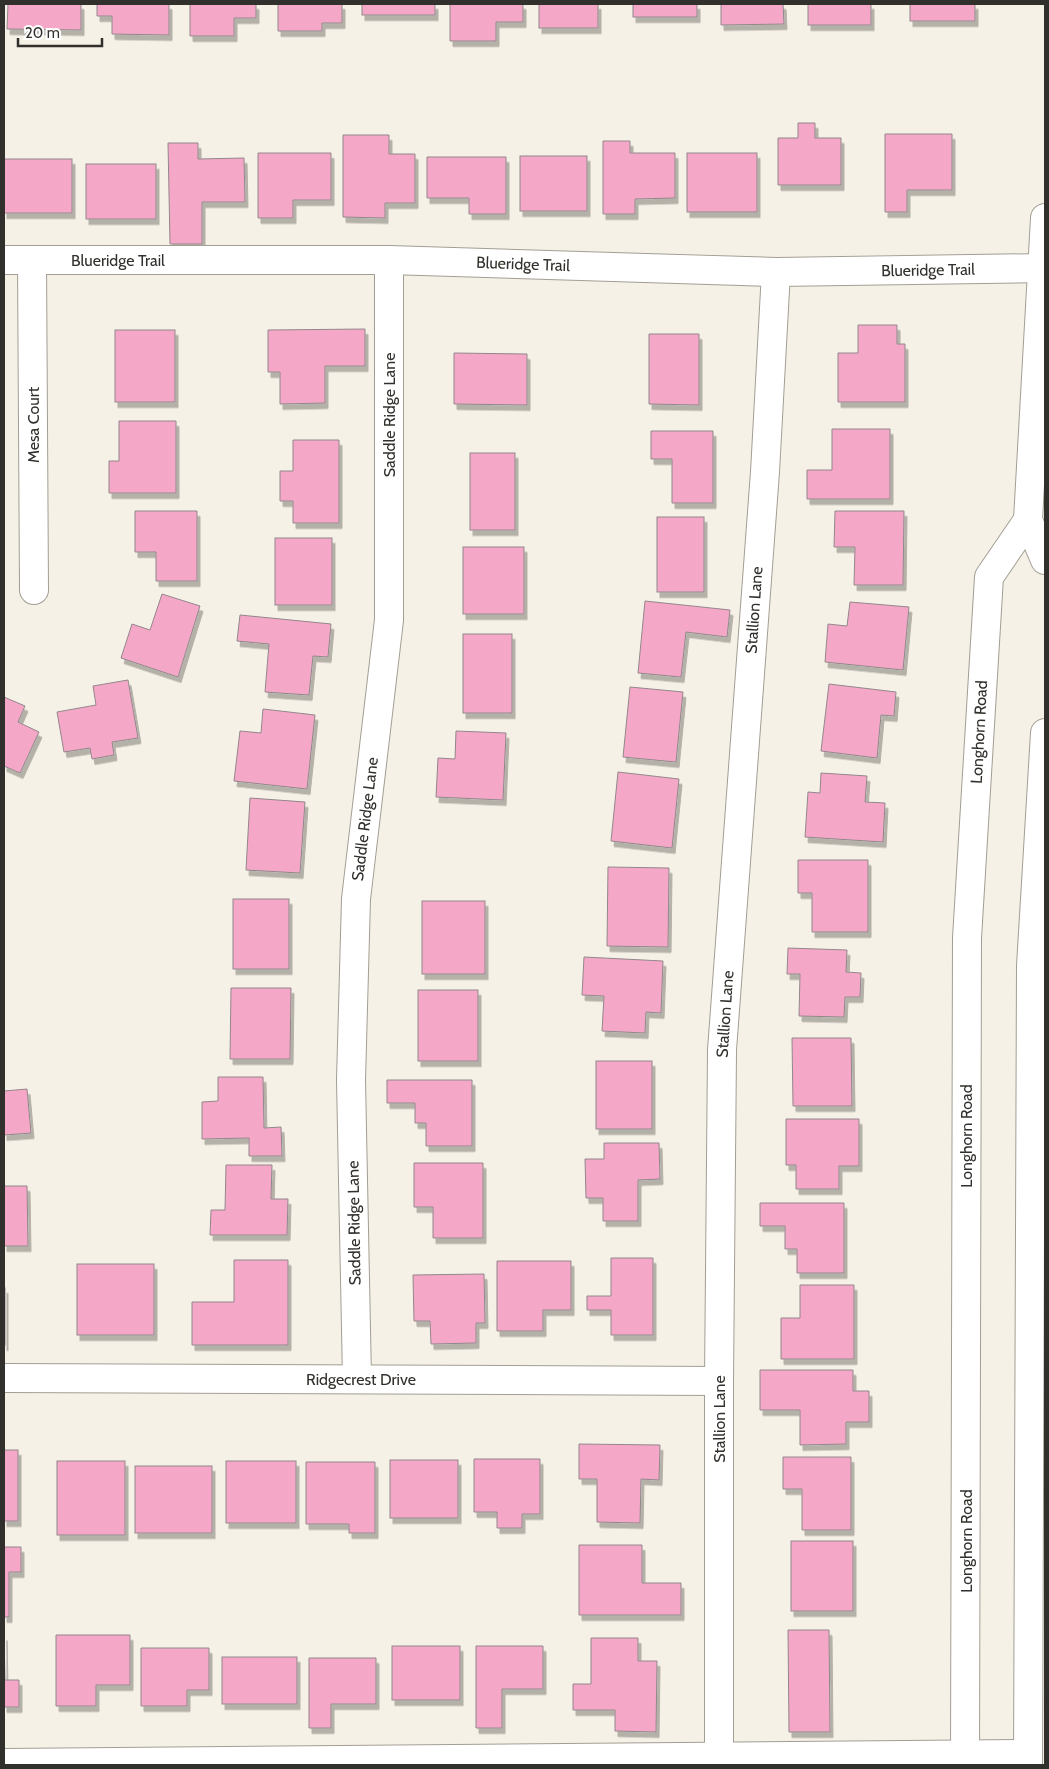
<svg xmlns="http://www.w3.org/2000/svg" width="1049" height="1769" font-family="Cabin,sans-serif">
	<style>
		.building { fill: #f5a7c8; stroke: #92878b; filter: url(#shadow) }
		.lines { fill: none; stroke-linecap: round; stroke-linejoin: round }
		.street-casing { stroke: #a39e94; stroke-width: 30 }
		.secondary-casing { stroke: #a39e94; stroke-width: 30 }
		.street { stroke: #fff; stroke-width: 28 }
		.secondary { stroke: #fff; stroke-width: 28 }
		.labels { text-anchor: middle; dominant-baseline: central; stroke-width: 4; stroke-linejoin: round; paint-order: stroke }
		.street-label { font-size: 16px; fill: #32302c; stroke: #fff }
	</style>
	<defs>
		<filter id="shadow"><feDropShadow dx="3" dy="5.5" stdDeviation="0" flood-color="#0004"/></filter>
	</defs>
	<rect width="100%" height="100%" fill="#f6f1e6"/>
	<g class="building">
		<polygon points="8,4 81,4 81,30 7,29"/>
		<polygon points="97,4 169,4 169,35 112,34 112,16 97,16"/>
		<polygon points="190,4 256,4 256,18 234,18 234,36 190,36"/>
		<polygon points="278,4 342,4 342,23 322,23 322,31 278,31"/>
		<rect x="362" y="4" width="73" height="11"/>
		<polygon points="450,4 523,4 523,22 496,22 496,41 450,41"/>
		<rect x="539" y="4" width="59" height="24"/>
		<rect x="633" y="4" width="64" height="13"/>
		<polygon points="721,4 783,4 784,24 721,25"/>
		<rect x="808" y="4" width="63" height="21"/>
		<rect x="910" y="4" width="65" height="17"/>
		<polygon points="798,123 815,123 815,138 841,138 841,185 778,185 778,138 798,138"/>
		<polygon points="885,134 952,134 952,190 907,190 907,212 885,212"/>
		<polygon points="343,135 389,135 389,154 415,154 415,203 385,203 385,218 343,217"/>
		<polygon points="603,141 630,141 630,153 675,153 675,198 635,199 635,214 603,214"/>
		<polygon points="168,143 198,143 198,159 244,158 245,202 202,202 202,244 170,244"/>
		<polygon points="258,153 331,153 331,200 293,200 293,218 258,218"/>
		<rect x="687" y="153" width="70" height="59"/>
		<rect x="520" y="156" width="67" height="55"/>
		<polygon points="427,157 506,157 506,214 469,214 469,198 427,198"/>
		<rect x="4" y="159" width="68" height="54"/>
		<rect x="86" y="164" width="70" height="55"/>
		<polygon points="858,325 897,325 897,344 905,344 905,402 838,402 838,353 858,353"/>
		<polygon points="365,329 365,366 325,366 325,403 280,404 280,372 268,372 268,330"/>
		<rect x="115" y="330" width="60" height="72"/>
		<polygon points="649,334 699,334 699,405 649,404"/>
		<polygon points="454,353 527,354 527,405 454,404"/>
		<polygon points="119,421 176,421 176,493 109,493 109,461 119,461"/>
		<polygon points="832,429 890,429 890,499 807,499 807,470 832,470"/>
		<polygon points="651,431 713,431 713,503 672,503 672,459 651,459"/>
		<polygon points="293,440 339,440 339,523 293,523 293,501 280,501 280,471 293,471"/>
		<rect x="470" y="453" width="45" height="77"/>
		<polygon points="135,511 197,511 197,581 156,581 156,552 135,552"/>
		<polygon points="835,511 904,511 903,585 854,585 855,547 834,547"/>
		<rect x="657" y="517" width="47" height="75"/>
		<rect x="275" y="538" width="57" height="67"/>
		<rect x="463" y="547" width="61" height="67"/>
		<polygon points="162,594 200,606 178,677 121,658 132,624 150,630"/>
		<polygon points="645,601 730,610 727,637 686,632 681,677 638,673"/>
		<polygon points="850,602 909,607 903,670 825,662 828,624 847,626"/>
		<polygon points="240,615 331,624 328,657 313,656 309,695 265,692 269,644 237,641"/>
		<rect x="463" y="634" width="49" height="79"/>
		<polygon points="128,680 138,738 112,742 114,755 92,759 90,748 64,752 57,712 96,705 93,686"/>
		<polygon points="829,684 896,692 894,716 881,715 877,758 821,751"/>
		<polygon points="630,687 683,692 676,762 623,757"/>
		<polygon points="4,697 25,706 18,722 39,732 20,773 4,766"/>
		<polygon points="263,709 315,715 307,789 234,781 240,731 261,733"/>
		<polygon points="456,731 506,733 503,800 436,797 438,758 455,759"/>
		<polygon points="618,772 679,779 672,848 611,841"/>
		<polygon points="821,773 867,776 865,802 885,803 883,842 805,837 808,792 820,793"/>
		<polygon points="250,798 305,802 300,873 246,870"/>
		<polygon points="798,860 868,860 868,932 812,932 812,893 798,893"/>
		<polygon points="608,867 669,868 668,947 607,946"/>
		<rect x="233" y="899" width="56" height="70"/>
		<rect x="422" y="901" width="63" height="73"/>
		<polygon points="788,948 847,950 846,972 861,973 860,997 845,997 844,1017 799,1016 800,974 787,974"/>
		<polygon points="584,957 663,961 661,1013 646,1012 645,1033 602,1031 604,996 582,995"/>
		<polygon points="231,988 291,988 290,1059 230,1059"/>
		<rect x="418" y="990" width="60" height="71"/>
		<polygon points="792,1038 851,1038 852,1106 793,1106"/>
		<rect x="596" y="1061" width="56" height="68"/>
		<polygon points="218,1077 263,1077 264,1128 281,1127 282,1156 249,1156 249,1138 202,1139 202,1102 218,1101"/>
		<polygon points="387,1080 472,1080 472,1146 426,1146 426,1123 415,1123 415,1103 387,1103"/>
		<polygon points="27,1089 31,1133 4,1135 4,1091"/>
		<polygon points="786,1119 859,1119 859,1166 839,1166 839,1189 796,1189 796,1165 786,1165"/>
		<polygon points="604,1143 659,1143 660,1179 638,1180 638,1221 603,1221 603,1198 586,1198 585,1159 604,1159"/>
		<polygon points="414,1163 483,1163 483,1238 433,1238 433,1207 414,1207"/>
		<polygon points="226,1165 272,1165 271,1199 288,1199 287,1235 210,1235 211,1210 225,1210"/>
		<polygon points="4,1186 27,1186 28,1246 4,1246"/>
		<polygon points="760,1203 844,1203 844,1273 797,1273 797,1249 785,1249 785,1226 760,1226"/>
		<polygon points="611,1258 653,1258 653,1335 611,1335 611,1310 587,1310 587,1296 611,1296"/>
		<polygon points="234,1260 288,1260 288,1345 192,1345 192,1302 234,1302"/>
		<polygon points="497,1261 571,1261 571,1310 543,1310 543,1331 497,1331"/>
		<rect x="77" y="1264" width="77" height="71"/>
		<polygon points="484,1274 485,1323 476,1323 476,1343 431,1344 430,1321 414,1321 413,1275"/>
		<polygon points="800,1285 854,1285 854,1359 781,1359 781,1318 800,1318"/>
		<rect x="4" y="1288" width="1" height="57"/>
		<polygon points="760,1370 853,1370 853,1391 869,1391 869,1422 846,1422 846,1444 800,1445 800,1410 760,1410"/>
		<polygon points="579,1444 660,1445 659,1480 641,1479 640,1523 597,1522 597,1479 579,1479"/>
		<rect x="4" y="1450" width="14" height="71"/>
		<polygon points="783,1457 851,1457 851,1530 802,1530 802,1489 783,1489"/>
		<polygon points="474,1459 540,1459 540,1514 522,1514 522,1528 497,1528 497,1512 474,1512"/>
		<rect x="390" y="1460" width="68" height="58"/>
		<rect x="57" y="1461" width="68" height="74"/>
		<rect x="226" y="1461" width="70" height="62"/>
		<polygon points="306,1462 375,1462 375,1533 349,1533 349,1524 306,1524"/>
		<rect x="135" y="1466" width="77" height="67"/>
		<rect x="791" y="1541" width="62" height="70"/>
		<polygon points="579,1545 642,1545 642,1583 681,1583 681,1615 579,1615"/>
		<polygon points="4,1547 21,1547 21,1572 9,1572 9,1617 4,1617"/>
		<polygon points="788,1630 829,1630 830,1732 789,1732"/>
		<polygon points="4,1635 5,1680 19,1680 19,1707 4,1707"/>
		<polygon points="56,1635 130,1635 130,1685 96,1685 96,1706 56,1706"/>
		<polygon points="591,1638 638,1638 638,1661 657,1661 656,1732 615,1731 615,1710 573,1710 573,1684 591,1684"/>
		<rect x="392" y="1646" width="68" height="54"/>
		<polygon points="476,1646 543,1646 543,1689 502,1689 502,1728 476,1728"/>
		<polygon points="141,1648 209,1648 209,1690 187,1690 187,1706 141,1706"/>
		<rect x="222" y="1657" width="75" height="47"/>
		<polygon points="309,1658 376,1658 376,1704 331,1704 331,1728 309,1728"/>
	</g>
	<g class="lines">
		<g class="street-casing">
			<g id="street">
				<polyline points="4,260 389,260 776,272 1043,268"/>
				<polyline points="32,260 34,590"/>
				<polyline points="4,1378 719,1381"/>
				<polyline points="357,1379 351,1080 356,899 389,620 389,260"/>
				<polyline points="719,1757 719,1381 722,1050 765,472 776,272"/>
				<polyline points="4,1763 1028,1754"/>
			</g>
		</g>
		<g class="secondary-casing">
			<g id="secondary">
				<polyline points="1045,218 1028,520 1045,560"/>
				<polyline points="965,1765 967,938 989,577 1028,520"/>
				<polyline points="1028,1765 1031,966 1045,733"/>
			</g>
		</g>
		<use href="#street" class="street"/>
		<use href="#secondary" class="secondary"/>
	</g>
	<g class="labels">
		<g class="street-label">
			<text x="118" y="260">Blueridge Trail</text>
			<text transform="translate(523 264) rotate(2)">Blueridge Trail</text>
			<text transform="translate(928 270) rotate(-1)">Blueridge Trail</text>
			<text transform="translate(389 415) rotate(-90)">Saddle Ridge Lane</text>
			<text transform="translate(33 425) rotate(-90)">Mesa Court</text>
			<text transform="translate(754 610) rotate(-86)">Stallion Lane</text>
			<text transform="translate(979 732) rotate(-87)">Longhorn Road</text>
			<text transform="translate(365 819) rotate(-83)">Saddle Ridge Lane</text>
			<text transform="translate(725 1014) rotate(-86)">Stallion Lane</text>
			<text transform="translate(966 1136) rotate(-90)">Longhorn Road</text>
			<text transform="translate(354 1223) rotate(-91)">Saddle Ridge Lane</text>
			<text x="361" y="1379">Ridgecrest Drive</text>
			<text transform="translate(719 1419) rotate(-90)">Stallion Lane</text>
			<text transform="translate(966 1541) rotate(-90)">Longhorn Road</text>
		</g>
	</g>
	<rect width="1049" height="1769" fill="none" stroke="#32302c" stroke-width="10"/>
	<path d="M18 38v8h84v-8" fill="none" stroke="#32302c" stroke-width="2.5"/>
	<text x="25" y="38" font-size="15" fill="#32302c" stroke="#ffffff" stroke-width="4" paint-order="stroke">20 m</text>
</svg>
